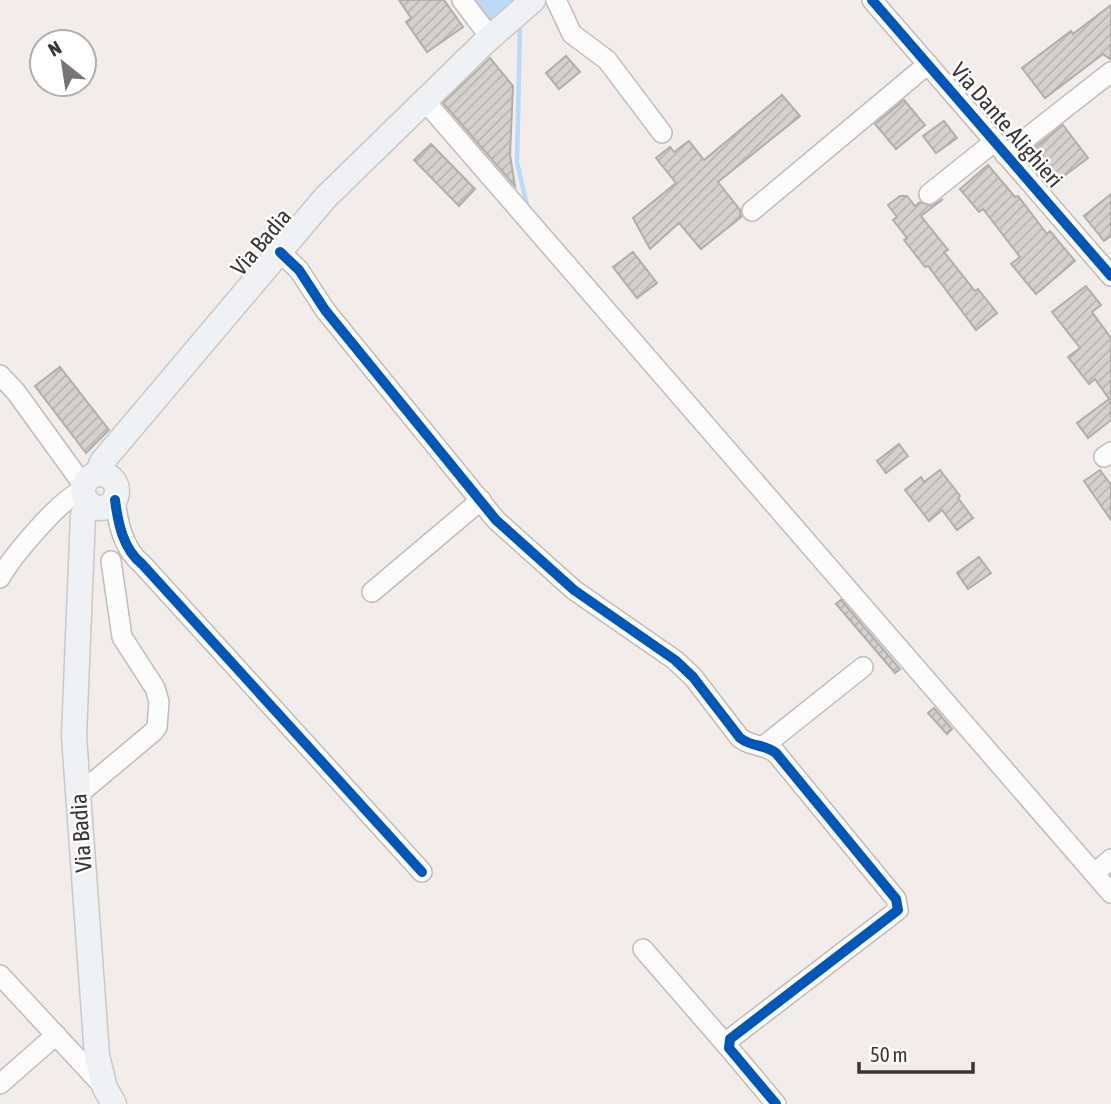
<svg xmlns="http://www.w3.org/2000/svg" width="1111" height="1104" font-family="'Asap Condensed',sans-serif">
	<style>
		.water { fill: #bbdaf7 }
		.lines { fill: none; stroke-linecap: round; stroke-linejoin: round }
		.stream { stroke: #bbdaf7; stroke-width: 4.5 }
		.building { fill: url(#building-hatch); stroke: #b2aeac; stroke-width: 2 }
		.minor-casing { stroke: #c1bcbb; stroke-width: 22 }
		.major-casing { stroke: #cbc8c7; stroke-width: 27 }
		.minor { stroke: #fdfcfc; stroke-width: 19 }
		.major { stroke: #eff1f4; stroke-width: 24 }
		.cycleway-casing { stroke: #fff; stroke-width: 15 }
		.cycleway { stroke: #0057b8; stroke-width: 10 }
		.labels { text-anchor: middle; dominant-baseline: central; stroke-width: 5; stroke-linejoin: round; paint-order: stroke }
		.street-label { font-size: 23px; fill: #3a3534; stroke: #fff }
	</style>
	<defs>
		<pattern id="building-hatch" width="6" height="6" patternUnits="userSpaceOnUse" patternTransform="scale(1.75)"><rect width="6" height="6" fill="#d6d1cf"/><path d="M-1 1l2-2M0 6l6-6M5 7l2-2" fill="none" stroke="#b8b4b2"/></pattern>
	</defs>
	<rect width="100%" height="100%" fill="#f2ecea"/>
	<polygon class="water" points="471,0 516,0 490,25"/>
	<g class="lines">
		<polyline class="stream" points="520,28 517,162 527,206"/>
	</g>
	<g class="building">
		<polygon points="399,0 444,0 463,27 427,52 406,22 411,18"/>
		<polygon points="1111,5 1111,60 1103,54 1045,98 1022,68 1071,31 1073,34"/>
		<polygon points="566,56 580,72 559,89 546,73"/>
		<polygon points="490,58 513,86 510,155 515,186 443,103"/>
		<polygon points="782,95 800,116 718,182 740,210 741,217 701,249 679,223 650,249 633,218 676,183 656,158 670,147 674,152 689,141 704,160"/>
		<polygon points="904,100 925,125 896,149 875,124"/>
		<polygon points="944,121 957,138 936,153 923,136"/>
		<polygon points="1063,125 1088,158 1057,181 1033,149"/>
		<polygon points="431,144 475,189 459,206 414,160"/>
		<polygon points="988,165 1015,197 1018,196 1047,234 1050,231 1075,261 1036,294 1011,264 1020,257 983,209 979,212 960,189"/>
		<polygon points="1111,194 1111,236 1104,241 1084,216"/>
		<polygon points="900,196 907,196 915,206 920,202 932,206 943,199 921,216 948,250 944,252 975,291 978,289 997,313 976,330 928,266 925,267 904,240 907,238 893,220 897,217 888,205"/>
		<polygon points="633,252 657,283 637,298 613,267"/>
		<polygon points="1086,286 1101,305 1092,312 1111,338 1111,420 1088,438 1077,423 1109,399 1095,379 1089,384 1068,357 1080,348 1052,312"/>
		<polygon points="60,367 109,430 86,453 35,386"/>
		<polygon points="899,444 908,456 886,473 877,461"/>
		<polygon points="940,470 960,496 958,498 973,518 957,530 942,510 929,521 905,490 921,477 924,482"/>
		<polygon points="1100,470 1111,485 1111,520 1084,481"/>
		<polygon points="979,557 991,573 968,589 957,573"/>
		<polygon points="841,600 900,669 895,673 836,604"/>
		<polygon points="934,708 952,729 947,734 928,713"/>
	</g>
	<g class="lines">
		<g class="minor-casing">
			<g id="minor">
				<polyline points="462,0 490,37"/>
				<polyline points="556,0 572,34 607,60 662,133"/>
				<polyline points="872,0 1111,276"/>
				<polyline points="424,100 1111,893"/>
				<polyline points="1005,155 1111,72"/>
				<polyline points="929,194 994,142"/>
				<polyline points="752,211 928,64"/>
				<path d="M280 252 299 270 325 310 496 520 574 590 675 660 693 677 740 738C754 748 762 743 776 753L896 899 898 910 730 1039 729 1048 776 1104"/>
				<polyline points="0,375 16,392 84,486"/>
				<polyline points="1104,457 1111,452"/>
				<path d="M115 500C118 523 123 549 142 564L422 872"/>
				<path d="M0 578C11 558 62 496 84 490"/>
				<polyline points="372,592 481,500"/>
				<polyline points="765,745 863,667"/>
				<polyline points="79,794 153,732 157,727 159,702 155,688 122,637 111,561"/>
				<polyline points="1095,873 1111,859"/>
				<polyline points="643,949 729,1048"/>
				<polyline points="0,975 105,1088"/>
				<polyline points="0,1084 56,1035"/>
			</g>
		</g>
		<g class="major-casing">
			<g id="major">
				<polyline points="97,474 102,462 325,198 485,42 533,0"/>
				<circle cx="100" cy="491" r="17"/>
				<polyline points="88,502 83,515 74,736 97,1056 105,1088 114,1104"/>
			</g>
		</g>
		<use href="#minor" class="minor"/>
		<use href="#major" class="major"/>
		<g class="cycleway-casing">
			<g id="cycleway">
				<polyline points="872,0 1111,276"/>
				<path d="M280 252 299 270 325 310 496 520 574 590 675 660 693 677 740 738C754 748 762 743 776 753L896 899 898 910 730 1039 729 1048 776 1104"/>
				<path d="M115 500C118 523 123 549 142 564L422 872"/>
			</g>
		</g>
		<use href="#cycleway" class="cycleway"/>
	</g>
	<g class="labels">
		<g class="street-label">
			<text transform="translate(1007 125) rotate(49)">Via Dante Alighieri</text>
			<text transform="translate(261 242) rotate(-50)">Via Badia</text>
			<text transform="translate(81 833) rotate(-94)">Via Badia</text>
		</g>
	</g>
	<g transform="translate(63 63) rotate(330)"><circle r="33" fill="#ffffff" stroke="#b0aeae" stroke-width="2"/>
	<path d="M0-5L12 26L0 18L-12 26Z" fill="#7a7574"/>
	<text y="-10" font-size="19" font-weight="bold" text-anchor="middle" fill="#3a3534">N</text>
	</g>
	<path d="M859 1062v10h114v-10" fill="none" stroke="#3a3534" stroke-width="3.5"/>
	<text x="870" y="1062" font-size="21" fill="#3a3534" stroke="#ffffff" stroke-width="5" paint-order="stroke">50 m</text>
</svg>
